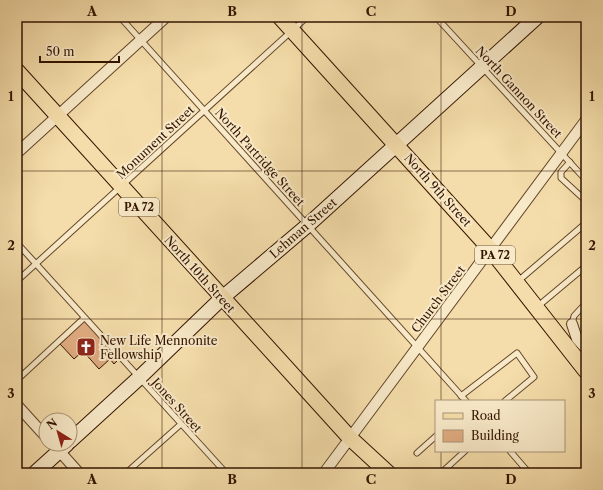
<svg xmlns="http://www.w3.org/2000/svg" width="603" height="490" font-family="'Libre Caslon Text',serif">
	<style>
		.building { fill: #dfaa7f; stroke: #331400 }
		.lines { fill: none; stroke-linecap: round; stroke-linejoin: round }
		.service-casing { stroke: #63462a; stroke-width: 7 }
		.minor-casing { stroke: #63462a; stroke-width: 12 }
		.secondary-casing { stroke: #331400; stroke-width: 16 }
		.primary-casing { stroke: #331400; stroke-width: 17 }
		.service { stroke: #f8e9c8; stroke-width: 5 }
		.minor { stroke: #f8e9c8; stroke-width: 10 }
		.secondary { stroke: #f8e9c8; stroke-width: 14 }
		.primary { stroke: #f4ddaa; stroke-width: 15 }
		.grid { fill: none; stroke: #331400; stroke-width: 1; stroke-opacity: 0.55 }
		.labels { text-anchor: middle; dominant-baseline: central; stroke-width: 4; stroke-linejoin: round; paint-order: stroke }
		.shield { fill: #f8e9c8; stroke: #6e543c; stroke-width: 1 }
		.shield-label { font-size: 11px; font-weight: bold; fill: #331400 }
		.street-label { font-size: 12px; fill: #331400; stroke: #f8e9c8 }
		.poi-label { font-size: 12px; fill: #331400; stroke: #f8e9c8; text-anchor: start }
		.neatline { fill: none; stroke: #331400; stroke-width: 1.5 }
		.grid-label { font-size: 13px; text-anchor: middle; font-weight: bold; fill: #331400 }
	</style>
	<rect width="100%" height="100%" fill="#f4ddaa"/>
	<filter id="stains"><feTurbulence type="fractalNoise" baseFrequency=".005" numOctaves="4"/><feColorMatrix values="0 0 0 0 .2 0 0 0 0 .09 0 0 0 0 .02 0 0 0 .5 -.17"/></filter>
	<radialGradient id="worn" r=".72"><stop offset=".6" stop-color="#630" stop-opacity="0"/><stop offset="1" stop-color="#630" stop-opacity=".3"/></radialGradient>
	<polygon class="building" points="85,320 120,358 114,364 110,359 99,369 83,351 74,359 60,344"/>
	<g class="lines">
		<g class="service-casing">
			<g id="service">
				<polyline points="120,17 466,401"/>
				<polyline points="436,17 586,180"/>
				<polyline points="17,19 19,17"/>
				<polyline points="570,162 561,172 561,178 586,201"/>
				<polyline points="17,243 226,473"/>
				<polyline points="17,281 307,17"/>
				<polyline points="517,282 586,223"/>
				<polyline points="537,307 586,266"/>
				<polyline points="572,324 574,316 586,303"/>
				<polyline points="17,380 84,318"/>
				<polyline points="461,396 517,353 534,377 505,401"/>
				<polyline points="510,451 529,473"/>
				<polyline points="417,453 436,436"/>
				<polyline points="126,473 181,424"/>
				<polyline points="441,473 465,451"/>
			</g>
		</g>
		<g class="minor-casing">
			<g id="minor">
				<polyline points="17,153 166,17"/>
				<polyline points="572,324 577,339 586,349"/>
				<polyline points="17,405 46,437"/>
				<polyline points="53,444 79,473"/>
				<polyline points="324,473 586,120"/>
			</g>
		</g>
		<g class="secondary-casing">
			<g id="secondary">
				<polyline points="70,441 139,378 222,298 308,225 537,17"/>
				<polyline points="35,473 67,444"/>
			</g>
		</g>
		<g class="primary-casing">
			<g id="primary">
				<polyline points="280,17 491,250 586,371"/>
				<polyline points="17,71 350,438 388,473"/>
			</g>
		</g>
		<use href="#service" class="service"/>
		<use href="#minor" class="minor"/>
		<use href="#secondary" class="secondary"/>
		<use href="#primary" class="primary"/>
	</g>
	<path class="grid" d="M162 17V473M302 17V473M441 17V401M17 171H586M17 319H586M441 451V473"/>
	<defs>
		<g id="church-square" transform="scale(1)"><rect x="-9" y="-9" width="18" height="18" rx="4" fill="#8f2418" stroke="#f8e9c8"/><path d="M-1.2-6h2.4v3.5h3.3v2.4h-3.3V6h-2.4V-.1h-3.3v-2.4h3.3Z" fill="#fff"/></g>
	</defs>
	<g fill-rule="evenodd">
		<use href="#church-square" x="86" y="347"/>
	</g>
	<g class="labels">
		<g class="shield">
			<rect x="119" y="198" width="40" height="18" rx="3"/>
			<rect x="475" y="246" width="40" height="18" rx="3"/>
		</g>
		<g class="shield-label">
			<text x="139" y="207">PA 72</text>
			<text x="495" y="255">PA 72</text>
		</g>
		<g class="street-label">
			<text transform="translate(519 92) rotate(47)">North Gannon Street</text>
			<text transform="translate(155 142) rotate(-43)">Monument Street</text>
			<text transform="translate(260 157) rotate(48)">North Partridge Street</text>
			<text transform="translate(438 190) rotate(48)">North 9th Street</text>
			<text transform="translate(303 228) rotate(-41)">Lehman Street</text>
			<text transform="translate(200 274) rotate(48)">North 10th Street</text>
			<text transform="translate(438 299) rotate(-53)">Church Street</text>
			<text transform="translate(177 405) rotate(48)">Jones Street</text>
		</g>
		<g class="poi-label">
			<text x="100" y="340">New Life Mennonite<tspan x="100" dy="14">Fellowship</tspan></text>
		</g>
	</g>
	<rect width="603" height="490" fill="none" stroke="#f4ddaa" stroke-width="44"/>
	<rect x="435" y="400" width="130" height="52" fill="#f8e9c8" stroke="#a99478"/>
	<rect x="443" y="413" width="20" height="6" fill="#f4ddaa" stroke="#a99478"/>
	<text x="471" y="420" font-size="12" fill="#331400">Road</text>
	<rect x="443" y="430" width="20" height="12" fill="#dfaa7f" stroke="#a99478"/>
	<text x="471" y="440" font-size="12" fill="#331400">Building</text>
	<g transform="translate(58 432) rotate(323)"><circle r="19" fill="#f8e9c8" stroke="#a99478"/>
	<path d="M0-3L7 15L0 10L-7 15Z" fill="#8f2418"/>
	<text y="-6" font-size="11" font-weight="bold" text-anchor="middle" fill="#331400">N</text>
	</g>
	<path d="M40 56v6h79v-6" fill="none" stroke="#331400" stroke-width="2"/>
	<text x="46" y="56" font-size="12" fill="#331400" stroke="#f8e9c8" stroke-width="3" paint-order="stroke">50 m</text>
	<rect x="22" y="22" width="559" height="446" class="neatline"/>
	<g class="grid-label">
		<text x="92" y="16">A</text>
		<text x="232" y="16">B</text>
		<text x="371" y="16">C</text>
		<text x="511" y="16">D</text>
		<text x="11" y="101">1</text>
		<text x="592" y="101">1</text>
		<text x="11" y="250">2</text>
		<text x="592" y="250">2</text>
		<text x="11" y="398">3</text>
		<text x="592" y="398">3</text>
		<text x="92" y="484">A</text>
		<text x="232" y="484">B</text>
		<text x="371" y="484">C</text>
		<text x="511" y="484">D</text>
	</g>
	<rect width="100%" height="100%" filter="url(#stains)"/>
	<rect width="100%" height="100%" fill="url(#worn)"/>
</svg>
